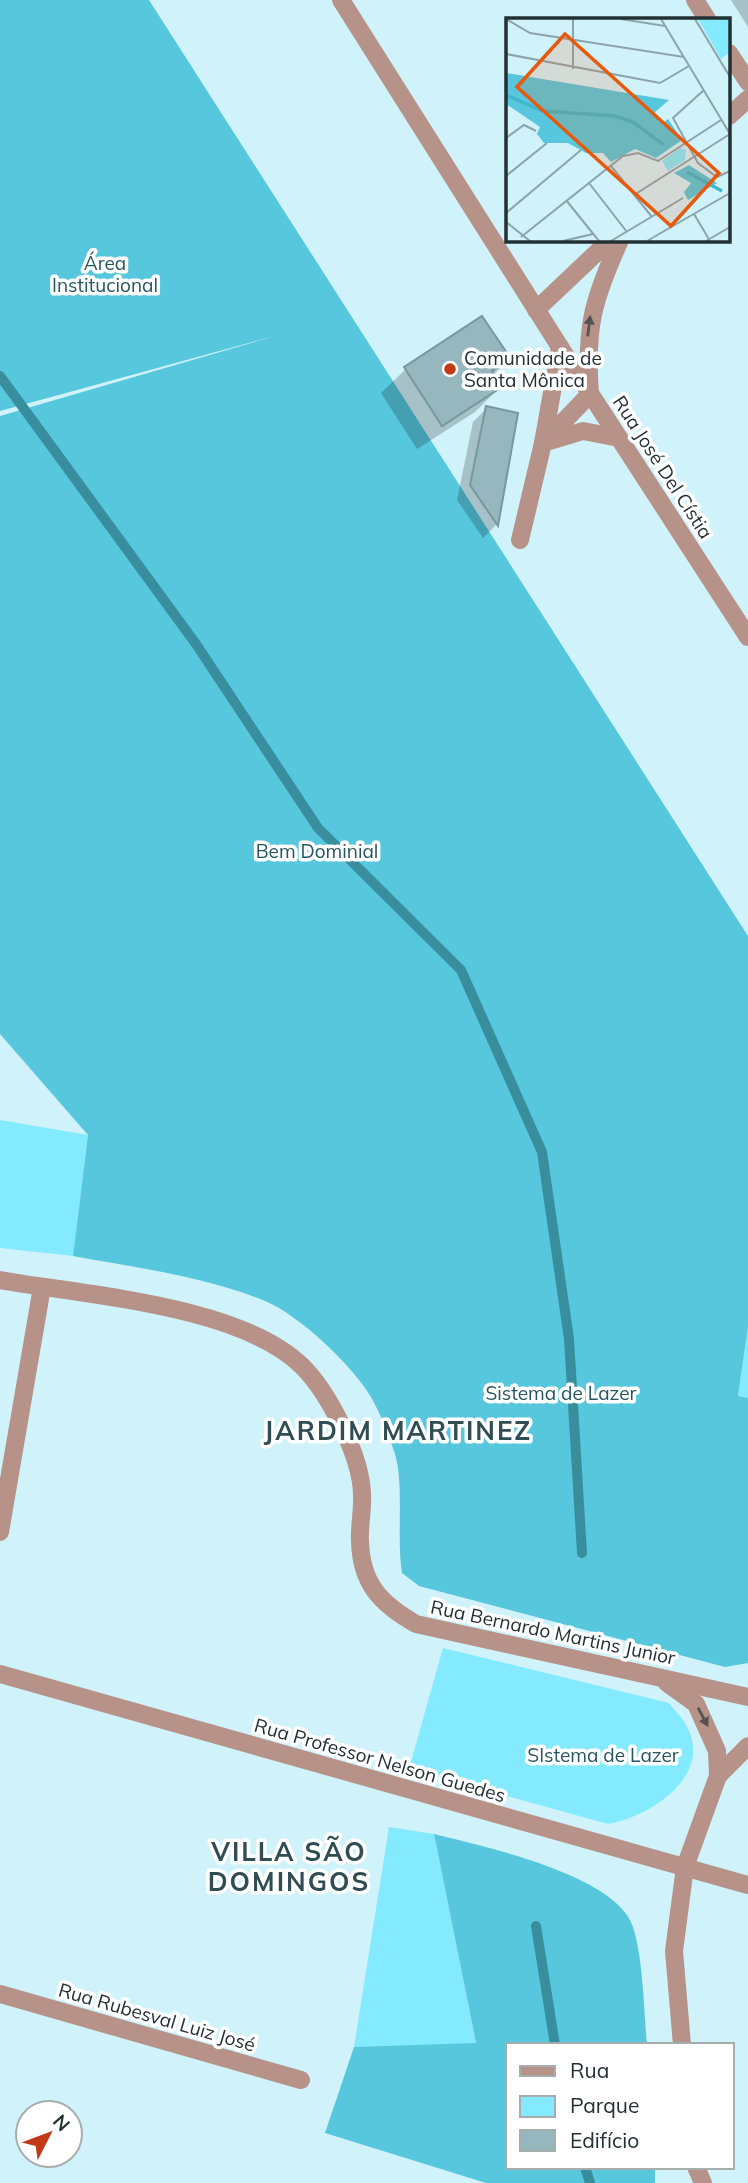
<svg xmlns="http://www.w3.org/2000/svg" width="748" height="2183" font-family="Mulish,sans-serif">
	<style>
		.green { fill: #84eaff }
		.forest { fill: #56c7dd }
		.shadow { fill: #0003 }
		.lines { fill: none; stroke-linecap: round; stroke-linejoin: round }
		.stream { stroke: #398e9d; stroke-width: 10 }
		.building { fill: #96b7be; stroke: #78979e; stroke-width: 2 }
		.minor { stroke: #b79289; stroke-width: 18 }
		.oneway { fill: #575251 }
		.poi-dot { fill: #c33918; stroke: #fff; stroke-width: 2.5 }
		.labels { text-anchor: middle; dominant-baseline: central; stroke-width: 7; stroke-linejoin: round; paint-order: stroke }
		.park-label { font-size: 19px; fill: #265660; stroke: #fff }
		.poi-label { font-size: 19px; fill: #233033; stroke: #fff; text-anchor: start }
		.street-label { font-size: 19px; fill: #233033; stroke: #fff }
		.district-label { font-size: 26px; font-weight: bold; letter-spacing: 2px; fill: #304d54; stroke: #fff }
		.inset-river { fill: none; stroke: #42b6cb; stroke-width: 3.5 }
		.inset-road { fill: none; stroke: #8ba4aa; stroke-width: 2 }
		.view { fill: #e8590c; fill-opacity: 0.15; stroke: #e8590c; stroke-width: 3.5 }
		.inset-edge { fill: none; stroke: #233033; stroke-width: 3.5 }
	</style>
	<rect width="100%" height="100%" fill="#d0f2fa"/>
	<g class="green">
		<polygon points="0,1120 88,1135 73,1256 0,1248"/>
		<polygon points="748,1327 748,1398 738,1396"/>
		<path d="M443 1648 669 1703C674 1710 682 1717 686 1725 715 1775 650 1817 608 1824L409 1769Z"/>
		<polygon points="389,1827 434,1834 476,2044 354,2047"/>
	</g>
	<g class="forest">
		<path d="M0 0H149L748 936V1327L738 1396 748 1398V1663L725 1667 419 1586 402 1573C396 1536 405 1483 394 1451 388 1433 380 1413 371 1397 352 1365 299 1315 265 1301 204 1276 137 1268 73 1256L88 1135 0 1034V416L278 335 0 411Z"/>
		<path d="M434 1834C482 1846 617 1875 633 1927 643 1958 644 2011 647 2045H508V2167H655V2183H486L325 2133 354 2047 476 2043Z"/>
	</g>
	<g class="shadow">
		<polygon points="731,0 748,0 748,27"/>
		<polygon points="509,359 493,375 500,387 475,412 417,449 381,393 406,369"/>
		<polygon points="487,408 516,415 496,525 483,538 457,500 473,422"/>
	</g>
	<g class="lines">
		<g class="stream">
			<polyline points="0,376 196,644 318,828 461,970 542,1152 569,1339 582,1553"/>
			<polyline points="536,1926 555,2045"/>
			<polyline points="585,2167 590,2183"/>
		</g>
	</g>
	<g class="building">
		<polygon points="482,316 511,359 492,371 502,387 442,426 404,367"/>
		<polygon points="486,406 518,413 498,526 470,485"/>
	</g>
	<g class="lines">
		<g class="minor">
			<polyline points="341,0 560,347 748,637"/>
			<polyline points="695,0 707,19"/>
			<polyline points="729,53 748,82"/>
			<polyline points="729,116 748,99"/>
			<polyline points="536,310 610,240"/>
			<polyline points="550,441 583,431 619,438"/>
			<path d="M543 443 590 394C585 327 593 300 620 240"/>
			<polyline points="520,540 543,443 560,347"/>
			<path d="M0 1280C84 1295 240 1305 302 1366 329 1393 361 1456 362 1494 363 1510 359 1526 360 1541 361 1584 381 1604 416 1624L748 1697"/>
			<polyline points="0,1532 42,1287"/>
			<polyline points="0,1674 748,1885"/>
			<polyline points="667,1683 696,1704 717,1751 718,1776 685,1867 674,1951 682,2045"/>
			<polyline points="718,1776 748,1746"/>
			<polyline points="0,1994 301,2080"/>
			<polyline points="696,2167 703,2183"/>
		</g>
	</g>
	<defs><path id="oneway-solid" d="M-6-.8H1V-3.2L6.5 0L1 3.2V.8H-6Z" transform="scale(1.75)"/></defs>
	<g class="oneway">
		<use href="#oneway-solid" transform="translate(589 326) rotate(-83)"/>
		<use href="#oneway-solid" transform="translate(703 1717) rotate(62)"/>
	</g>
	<circle class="poi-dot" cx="450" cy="369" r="7"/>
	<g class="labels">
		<g class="park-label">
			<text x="105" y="263">Área<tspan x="105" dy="22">Institucional</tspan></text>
			<text x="317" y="851">Bem Dominial</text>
			<text x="561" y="1393">Sistema de Lazer</text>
			<text x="603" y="1755">SIstema de Lazer</text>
		</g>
		<g class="poi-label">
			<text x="464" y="358">Comunidade de<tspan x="464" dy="22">Santa Mônica</tspan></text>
		</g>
		<g class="street-label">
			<text transform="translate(663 467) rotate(57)">Rua José Del Cístia</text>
			<text transform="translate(553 1632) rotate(12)">Rua Bernardo Martins Junior</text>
			<text transform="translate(380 1760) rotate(16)">Rua Professor Nelson Guedes</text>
			<text transform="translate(157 2017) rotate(16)">Rua Rubesval Luiz José</text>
		</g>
		<g class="district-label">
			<text x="398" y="1430">JARDIM MARTINEZ</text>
			<text x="289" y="1851">VILLA SÃO<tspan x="289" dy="30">DOMINGOS</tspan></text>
		</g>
	</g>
	<g transform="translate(506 18)">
		<rect width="224" height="224" fill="#d0f2fa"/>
		<path d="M192 1H224V34L215 41ZM174 130 180 132 179 142 162 153 156 143Z" fill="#84eaff"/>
		<path d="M0 55 163 82 148 95 157 105 162 101 176 122 150 140 129 131 105 144 97 135H80L62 125H38L31 116 34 109 0 86ZM183 147 211 165 182 182 178 174 185 165 168 155Z" fill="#56c7dd"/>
		<path class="inset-river" d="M0 77 37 93 109 98 127 104 158 127M181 154 216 173"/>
		<path class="inset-road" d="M0 1 24 15 178 39M67 1V51M115 1 159 8M155 1 224 116M189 1 224 59M0 36 154 65 183 48M198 72 167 100 192 145 211 159 224 153M0 120 18 107 30 113M105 148 146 199M0 158 41 125M83 165 121 214M128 177 224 116M60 182 93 223M0 195 75 132M188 196 204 223M0 204 24 223M15 219 117 138 132 135 152 143 215 102M57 223 87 216M105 223 177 180M141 223 224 175M200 223 224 209"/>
		<path class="view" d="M59 16 213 155 165 208 11 69Z"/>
		<rect width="224" height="224" class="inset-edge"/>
	</g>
	<rect x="506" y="2043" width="228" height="126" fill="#ffffff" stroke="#a7acad" stroke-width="2"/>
	<rect x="520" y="2066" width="35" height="10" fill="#b79289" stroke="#a7acad" stroke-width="2"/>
	<text x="570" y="2078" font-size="21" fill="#233033">Rua</text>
	<rect x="520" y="2096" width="35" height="21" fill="#84eaff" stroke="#a7acad" stroke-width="2"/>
	<text x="570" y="2113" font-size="21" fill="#233033">Parque</text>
	<rect x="520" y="2130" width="35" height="21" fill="#96b7be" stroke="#a7acad" stroke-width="2"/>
	<text x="570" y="2148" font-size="21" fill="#233033">Edifício</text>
	<g transform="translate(49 2134) rotate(48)"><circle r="33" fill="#ffffff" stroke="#a7acad" stroke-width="2"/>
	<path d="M0-5L12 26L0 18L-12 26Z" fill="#c33918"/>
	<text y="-10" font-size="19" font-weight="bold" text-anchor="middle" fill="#233033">N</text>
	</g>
</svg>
